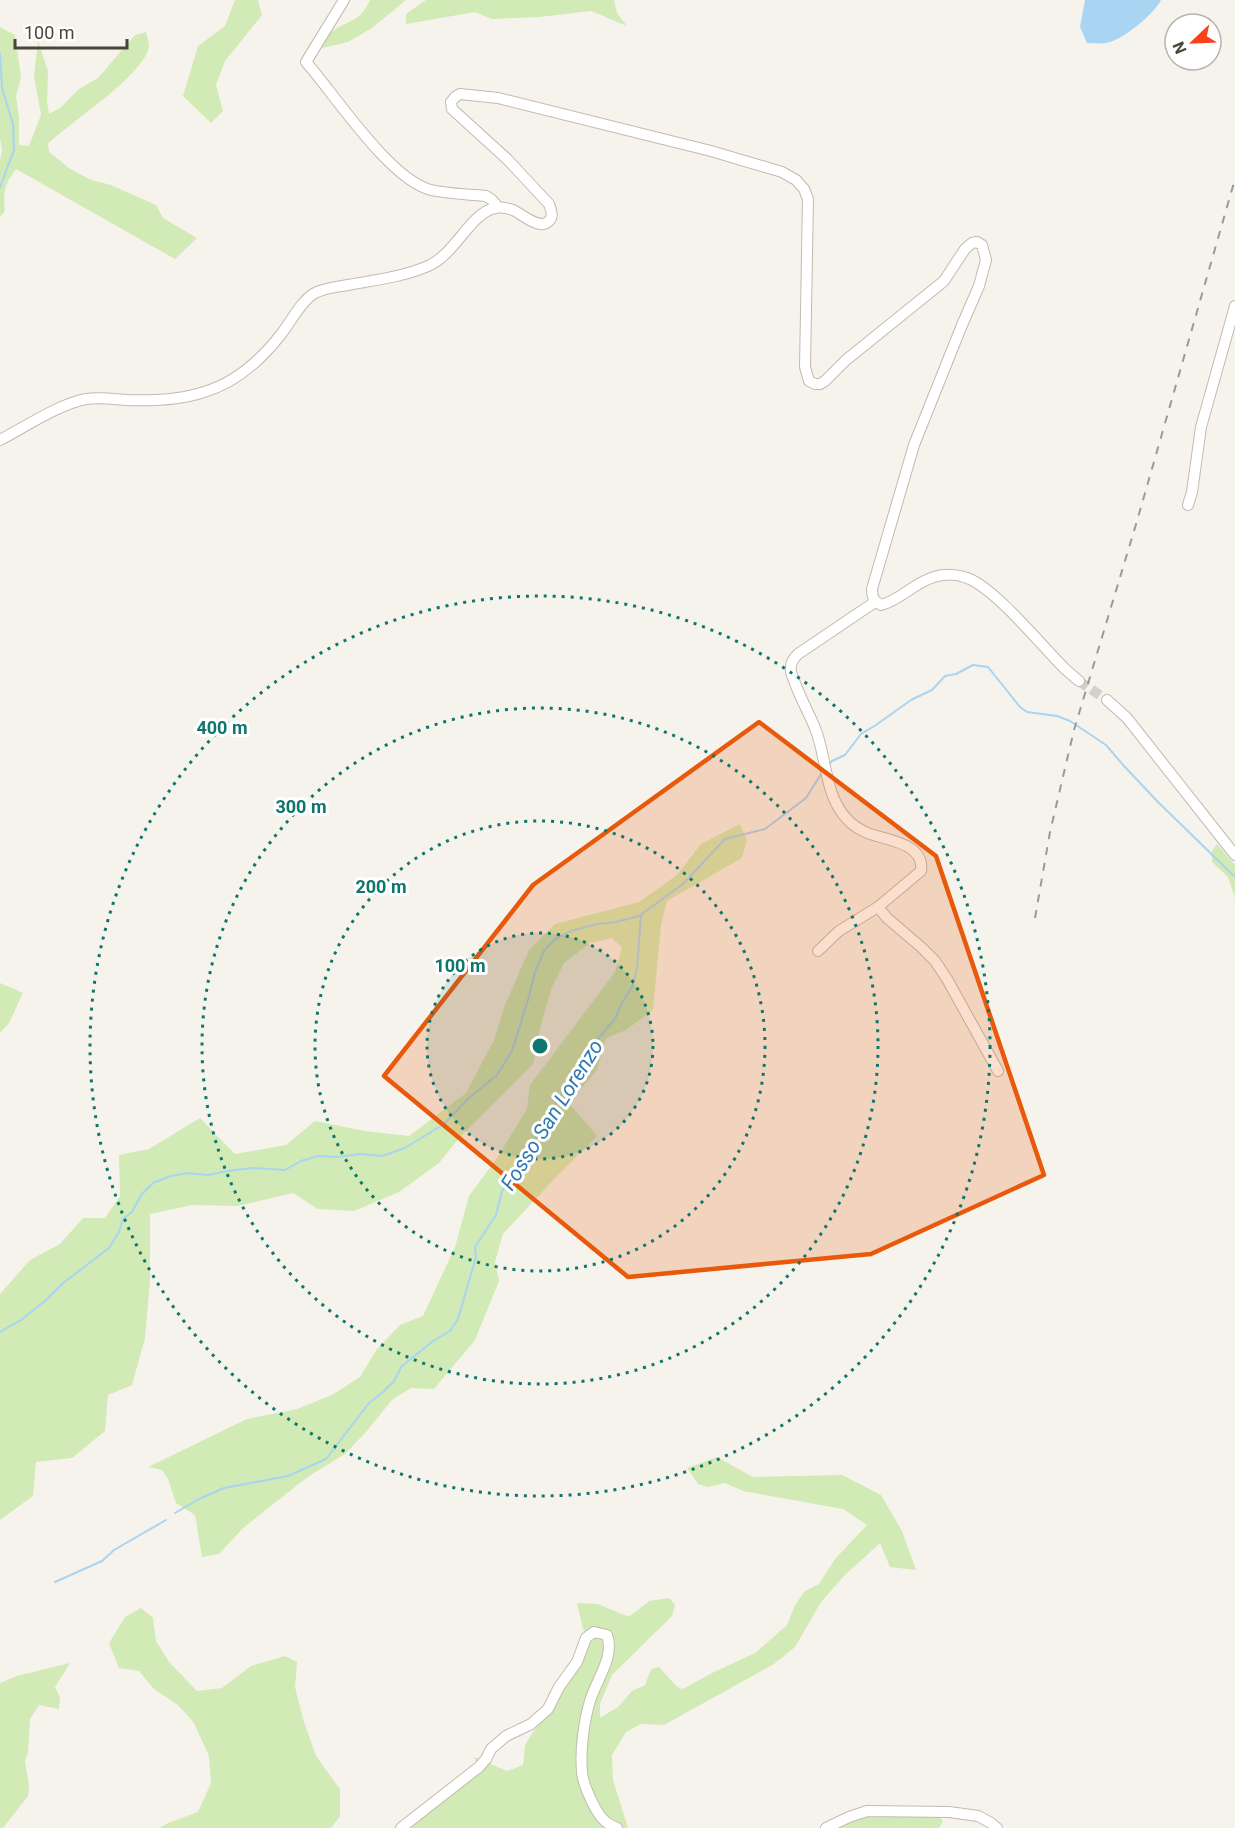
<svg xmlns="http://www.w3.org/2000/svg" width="1235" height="1828" font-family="Roboto,sans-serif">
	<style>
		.green { fill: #d2eab5 }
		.water { fill: #a9d4f2 }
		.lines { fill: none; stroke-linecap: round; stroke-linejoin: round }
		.stream { stroke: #a9d4f2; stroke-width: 2 }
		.minor-tunnel { stroke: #d4d0c8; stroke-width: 10; stroke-dasharray: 10 5; stroke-linecap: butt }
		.minor-casing { stroke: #c2bbae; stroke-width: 12 }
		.minor { stroke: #fff; stroke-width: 10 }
		.rail { stroke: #9a9a9a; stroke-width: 2; stroke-dasharray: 8 8; stroke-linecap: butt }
		.marked { fill: #e8590c; fill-opacity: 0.2; stroke: #e8590c; stroke-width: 4.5; stroke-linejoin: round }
		.ring { fill: none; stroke: #0f766e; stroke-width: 3; stroke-dasharray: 3 6 }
		.labels { text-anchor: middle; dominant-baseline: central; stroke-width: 6; stroke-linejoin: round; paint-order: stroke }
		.water-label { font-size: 21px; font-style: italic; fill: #2e7ab2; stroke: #fff }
		.centre { fill: #0f766e; stroke: #fff; stroke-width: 3 }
		.ring-label { font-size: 18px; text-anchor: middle; font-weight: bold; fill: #0f766e; stroke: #fff; stroke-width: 6; stroke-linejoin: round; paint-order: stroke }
	</style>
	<rect width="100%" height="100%" fill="#f6f3ec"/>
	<g class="green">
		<polygon points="235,0 258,0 262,15 225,61 216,85 223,111 211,123 183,96 198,46 225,26"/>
		<path d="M370 0H406L372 28 348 42 317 49C321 44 325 38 329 34 346 19 359 25 370 0Z"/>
		<polygon points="426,0 614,0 617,13 627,26 591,11 539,17 492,19 475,12 406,24 406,14"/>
		<path d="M0 27 15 35 21 78 16 96 19 118V145L29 146 41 115 34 76 38 41 48 71 47 101 49 114 60 108 79 89 98 78 135 35 146 32C147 36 149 42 149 46 144 76 71 121 48 144L49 152 69 168 91 180 111 185 156 205 163 218 197 238 175 259 16 169C4 185 3 192 5 211L0 217V160L2 150 0 138Z"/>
		<polygon points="740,824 747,840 742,858 667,901 661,925 653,1010 626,1030 606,1038 597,1070 569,1103 597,1136 556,1177 503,1234 495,1262 499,1281 475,1340 434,1389 411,1388 392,1400 365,1433 345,1454 309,1476 243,1528 219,1554 202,1557 195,1515 176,1503 168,1479 162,1470 148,1467 247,1419 297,1409 332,1395 360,1377 377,1349 400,1325 423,1316 455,1247 469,1196 497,1158 527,1109 530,1085 615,972 622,948 612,938 590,943 564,963 552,987 541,1024 533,1064 460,1137 439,1163 399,1192 354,1211 318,1209 293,1193 238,1206 192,1205 150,1214 150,1281 145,1338 132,1385 108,1395 105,1431 72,1458 36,1462 33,1496 0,1520 0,1294 30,1260 60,1244 83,1218 105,1218 120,1196 119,1155 149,1149 200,1118 235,1154 286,1145 315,1121 365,1131 409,1136 466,1093 494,1040 505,1005 529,950 555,924 639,902 677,875 701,844"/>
		<polygon points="1217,844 1235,865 1235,898 1228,877 1212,862 1212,851"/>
		<polygon points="0,983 23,993 9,1023 0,1033"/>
		<polygon points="717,1457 753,1477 842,1475 881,1495 902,1531 916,1570 890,1567 880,1543 845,1575 821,1602 795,1647 774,1664 664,1725 641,1724 626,1732 612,1755 613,1780 628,1828 394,1828 476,1763 474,1757 507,1771 523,1765 525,1745 535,1729 554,1709 589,1644 583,1629 577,1603 598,1604 624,1615 630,1616 649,1601 669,1598 675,1605 672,1616 612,1675 600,1704 600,1718 618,1707 632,1691 645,1685 651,1669 659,1667 677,1687 683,1689 710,1674 755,1653 787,1625 795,1605 805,1591 819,1584 835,1559 867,1525 843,1509 743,1491 725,1483 708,1487 698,1484 687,1468"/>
		<polygon points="141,1608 153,1618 156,1641 169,1662 197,1691 222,1688 251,1666 285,1656 297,1662 295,1687 304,1722 316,1756 340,1789 340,1816 331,1828 159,1828 168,1823 198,1812 211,1783 209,1756 194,1723 178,1705 154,1689 139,1671 119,1668 109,1643 125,1617"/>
		<polygon points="70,1663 55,1687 60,1697 59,1709 39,1705 30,1719 28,1752 25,1761 29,1785 28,1796 3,1828 0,1828 0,1683 17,1676"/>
		<polygon points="869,1815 939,1816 943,1821 939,1828 838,1828"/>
	</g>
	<path class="water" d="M1085 0H1161C1153 15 1123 40 1106 43 1100 44 1093 43 1087 43L1080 27Z"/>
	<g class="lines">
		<g class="stream">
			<polyline points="0,54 2,88 13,124 14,150 0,187"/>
			<polyline points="829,764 832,761 845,755 861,734 876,725 911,700 932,690 945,676 956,674 973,665 988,667 1020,707 1027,712 1057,716 1070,721 1106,745 1124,766 1158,802 1235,877"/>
			<polyline points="0,1332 21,1320 45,1301 62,1284 109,1248 119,1232 123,1219 132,1212 141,1195 153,1183 171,1176 187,1173 208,1175 228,1171 253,1168 285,1170 301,1161 318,1156 336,1157 360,1154 382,1156 405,1148 444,1124 468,1099 497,1075 512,1051 528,1000 535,972 544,951 555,939 571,931 597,924 616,922 639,916 683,884 725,839 765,829 806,798 823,771"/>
			<polyline points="175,1513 199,1499 224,1488 288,1476 326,1459 369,1403 382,1393 394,1381 402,1366 433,1341 450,1331 458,1319 476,1257 475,1247 496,1215 502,1191 513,1179 553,1107 580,1069 587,1051 615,1019 622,1003 632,987 637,969 641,915"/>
			<polyline points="55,1582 102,1561 114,1550 166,1520"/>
		</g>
		<polyline class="minor-tunnel" points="1079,681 1107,700"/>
		<g class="minor-casing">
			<g id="minor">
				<path d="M344 0 306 62C335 95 390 180 431 190 448 194 468 194 486 196L492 200 498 207"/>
				<path d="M0 440C25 427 59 404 86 399 99 397 114 399 127 400 152 401 180 400 204 392 235 383 262 359 282 333 292 320 300 303 313 294 323 288 337 287 348 285 374 280 403 277 428 266 456 254 470 213 495 208 501 207 507 208 513 210 522 214 540 231 549 221 554 216 551 210 549 204L507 159 452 109 451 102 455 97 460 94 498 98 711 151 782 172 796 180 804 189 808 199 805 367 809 381 815 384H820L825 381 846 360 944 281 965 249 972 243 977 242 982 245 986 260 979 286 962 325 914 445 872 589C872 598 874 601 881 605 901 600 915 582 934 577 944 574 957 574 967 578 994 587 1043 647 1065 669L1079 681"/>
				<polyline points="1188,505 1192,492 1201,427 1235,306"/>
				<polyline points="1107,700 1127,718 1235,855"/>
				<polyline points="878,907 887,918 921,947 935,961 947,979 998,1071"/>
				<path d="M818 951 839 931 878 907 921 871C925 844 888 840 870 834 862 831 853 826 847 819 824 795 827 757 815 728 807 709 797 692 791 672 790 664 792 660 798 654L875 602"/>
				<path d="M401 1828 479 1767 486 1759 491 1749 506 1736 531 1724 548 1709 559 1687 577 1662 586 1638 594 1632 607 1635C615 1657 596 1680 590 1701 584 1720 580 1751 582 1771 582 1782 594 1809 602 1818 605 1822 612 1826 617 1828"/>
				<polyline points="826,1828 849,1817 867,1811 949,1812 978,1816 991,1823 997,1828"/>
			</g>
		</g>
		<use href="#minor" class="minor"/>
		<polyline class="rail" points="1035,918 1050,832 1074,730 1137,521 1235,179"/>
	</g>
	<path class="marked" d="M759 722 936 856 1044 1175 871 1254 628 1277 384 1076 533 885Z"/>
	<circle cx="540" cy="1046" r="113" fill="#0f766e" fill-opacity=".12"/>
	<g class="ring">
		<circle cx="540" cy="1046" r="113"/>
		<circle cx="540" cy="1046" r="225"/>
		<circle cx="540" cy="1046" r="338"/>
		<circle cx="540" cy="1046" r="450"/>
	</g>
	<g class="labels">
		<g class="water-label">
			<text transform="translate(552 1115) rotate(-58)">Fosso San Lorenzo</text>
		</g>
	</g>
	<circle cx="540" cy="1046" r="9" class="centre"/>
	<g class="ring-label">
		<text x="222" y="734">400 m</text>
		<text x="301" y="813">300 m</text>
		<text x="381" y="893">200 m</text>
		<text x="460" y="972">100 m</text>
	</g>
	<g transform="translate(1193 42) rotate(247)"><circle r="28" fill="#ffffff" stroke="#b7b4b0" stroke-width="1.5"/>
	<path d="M0-4.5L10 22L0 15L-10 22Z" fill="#fc3f1d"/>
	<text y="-9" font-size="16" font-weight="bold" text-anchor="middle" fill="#4b4439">N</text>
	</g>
	<path d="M15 39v9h112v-9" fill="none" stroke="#4b4439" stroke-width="3"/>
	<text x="24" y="39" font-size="18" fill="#4b4439" stroke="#ffffff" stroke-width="4.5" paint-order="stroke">100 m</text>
</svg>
